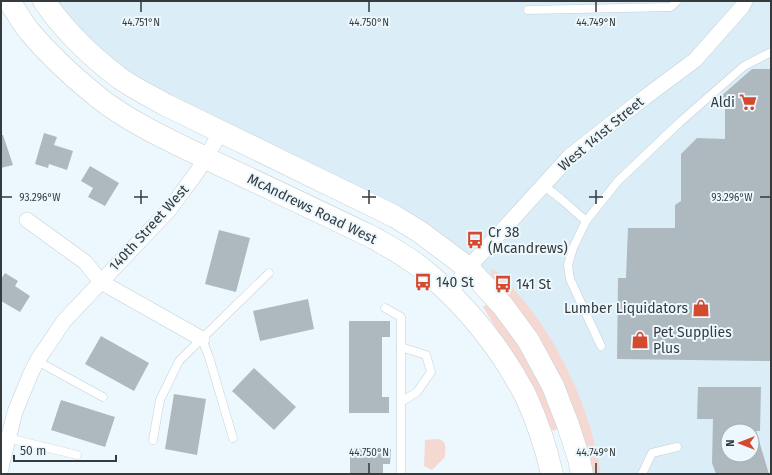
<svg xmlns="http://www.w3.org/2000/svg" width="772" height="475" font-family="'Fira Sans',sans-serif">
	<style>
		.built { fill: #dbedf7; fill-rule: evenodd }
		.green { fill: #f6d8d2 }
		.building { fill: #aeb9bf; fill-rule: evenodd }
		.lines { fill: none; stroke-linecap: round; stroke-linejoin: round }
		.lane-casing { stroke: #c4d0d5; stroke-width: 9 }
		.street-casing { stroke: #c4d0d5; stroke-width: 16 }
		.secondary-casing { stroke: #c4d0d5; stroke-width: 23 }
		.lane { stroke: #fff; stroke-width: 8 }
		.street { stroke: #fff; stroke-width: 15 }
		.secondary { stroke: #fff; stroke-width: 22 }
		.ticks { fill: none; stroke: #353a3c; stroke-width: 1.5 }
		.labels { text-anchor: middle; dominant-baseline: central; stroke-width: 4; stroke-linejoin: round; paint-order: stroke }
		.poi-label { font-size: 14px; fill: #353a3c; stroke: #ecf8fe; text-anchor: start }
		.street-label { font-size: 14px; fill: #353a3c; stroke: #ecf8fe }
		.ticks-label { font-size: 10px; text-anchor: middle; fill: #353a3c; stroke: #ecf8fe; stroke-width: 4; stroke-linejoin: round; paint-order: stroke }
	</style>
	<rect width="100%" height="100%" fill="#ecf8fe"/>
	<path class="built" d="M44 1H771V474H582L578 459 468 268 166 105ZM728 431H752V455H728Z"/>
	<g class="green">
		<path d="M491 269C501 273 509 284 516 292 559 339 591 411 601 474H591L579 425 574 410 550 358 535 333 494 282 491 274Z"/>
		<polygon points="488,303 504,322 537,375 560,428 553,431 548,423 519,366 483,307"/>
		<path d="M438 439C448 441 445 448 445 457L432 470 424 466 425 440Z"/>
	</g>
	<g class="building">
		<polygon points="752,69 771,69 771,361 617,359 618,278 626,278 628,228 675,228 675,205 681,201 681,154 697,138 725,139 725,103 720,97"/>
		<polygon points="44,133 57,137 54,145 73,151 67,170 49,164 48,168 35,164"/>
		<polygon points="1,135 3,135 13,165 1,168"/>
		<polygon points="90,166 119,183 105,206 88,197 93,188 81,181"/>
		<polygon points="219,230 250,238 236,292 205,284"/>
		<polygon points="5,273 18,281 15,286 30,296 20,312 1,301 1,279"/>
		<polygon points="308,299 314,329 260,341 253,311"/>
		<polygon points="349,321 390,321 390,337 382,337 382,397 389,397 389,413 349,413"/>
		<polygon points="101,336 149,363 134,391 85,364"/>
		<polygon points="254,368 296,407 274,430 232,391"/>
		<path d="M698 387H761L760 431H756L769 474H716L712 463 713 419H697ZM728 431H752V455H728Z"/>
		<polygon points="174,394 206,399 197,455 165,449"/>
		<polygon points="61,400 115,417 105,447 51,430"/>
		<polygon points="350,448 391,449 390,464 383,464 383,474 350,474"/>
	</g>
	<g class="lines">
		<g class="lane-casing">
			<g id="lane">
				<polyline points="528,10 671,7 677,1"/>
				<polyline points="543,185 561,199 586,221 573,248 568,265 570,279 601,346"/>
				<polyline points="586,221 618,181 680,122 744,66 771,52"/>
				<polyline points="385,308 401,317 401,474"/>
				<polyline points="202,339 209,357 233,438"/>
				<polyline points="401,347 426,355 431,372 417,392 401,402"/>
				<polyline points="37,361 103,397"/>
				<polyline points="8,438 77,455"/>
				<polyline points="153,440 160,400 179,361 269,273"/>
				<polyline points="642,474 652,453 677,447"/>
			</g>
		</g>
		<g class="street-casing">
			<g id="street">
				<polyline points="27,220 85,262 101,282 202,339"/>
				<polyline points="450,293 468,268 570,156 644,98 695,60 742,7 745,1"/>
				<polyline points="1,469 2,463 15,412 31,373 37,361 64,321 169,210 197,172 221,132"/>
			</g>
		</g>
		<g class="secondary-casing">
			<g id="secondary">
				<path d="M9 1C16 11 22 22 29 31 50 56 74 78 99 98 135 126 178 144 218 164 270 188 322 213 374 238 391 248 410 258 425 271 461 301 490 335 514 375 518 383 524 391 527 399 538 423 546 448 552 474"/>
				<path d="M44 1C63 29 91 56 118 77 133 88 150 96 166 105L394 216 420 232 468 268 503 306 528 340 553 386 568 425 579 459 582 474"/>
			</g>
		</g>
		<use href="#lane" class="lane"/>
		<use href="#street" class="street"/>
		<use href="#secondary" class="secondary"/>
	</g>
	<path class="ticks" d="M141 2V12M369 2V12M596 2V12M141 190V204M369 190V204M596 190V204M2 197H12M134 197H148M362 197H376M589 197H603M760 197H770M369 463V473M596 463V473"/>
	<defs>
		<g id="supermarket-bare" transform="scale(1.38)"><path d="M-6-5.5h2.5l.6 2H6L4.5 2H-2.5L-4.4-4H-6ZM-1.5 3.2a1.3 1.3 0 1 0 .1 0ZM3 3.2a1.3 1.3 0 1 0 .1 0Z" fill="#d54a2e" stroke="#ecf8fe" stroke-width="2.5" paint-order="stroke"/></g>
		<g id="bus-bare" transform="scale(1.38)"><path d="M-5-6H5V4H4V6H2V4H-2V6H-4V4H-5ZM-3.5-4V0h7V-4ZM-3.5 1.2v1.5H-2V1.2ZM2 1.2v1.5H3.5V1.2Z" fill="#d54a2e" stroke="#ecf8fe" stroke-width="2.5" paint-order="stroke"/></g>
		<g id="shop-bare" transform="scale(1.38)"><path d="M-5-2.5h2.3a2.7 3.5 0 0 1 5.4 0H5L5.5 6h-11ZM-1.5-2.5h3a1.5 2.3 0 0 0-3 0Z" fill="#d54a2e" stroke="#ecf8fe" stroke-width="2.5" paint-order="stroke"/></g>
	</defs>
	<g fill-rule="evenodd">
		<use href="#supermarket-bare" x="748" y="102"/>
		<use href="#bus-bare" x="475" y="240"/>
		<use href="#bus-bare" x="423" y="282"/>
		<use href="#bus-bare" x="503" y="284"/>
		<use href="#shop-bare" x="701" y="308"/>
		<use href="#shop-bare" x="640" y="340"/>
	</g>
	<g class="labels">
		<g class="poi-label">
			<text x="735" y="102" text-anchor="end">Aldi</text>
			<text x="488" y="232">Cr 38<tspan x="488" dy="16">(Mcandrews)</tspan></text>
			<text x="436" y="282">140 St</text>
			<text x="516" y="284">141 St</text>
			<text x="688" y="308" text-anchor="end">Lumber Liquidators</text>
			<text x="653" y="332">Pet Supplies<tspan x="653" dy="16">Plus</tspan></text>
		</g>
		<g class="street-label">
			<text transform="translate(601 134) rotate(-40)">West 141st Street</text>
			<text transform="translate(312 209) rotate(26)">McAndrews Road West</text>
			<text transform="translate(149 228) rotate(-48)">140th Street West</text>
		</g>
	</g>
	<g class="ticks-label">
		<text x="141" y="26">44.751°N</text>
		<text x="369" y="26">44.750°N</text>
		<text x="596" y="26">44.749°N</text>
		<text x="732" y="201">93.296°W</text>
		<text x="40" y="201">93.296°W</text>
		<text x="369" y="456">44.750°N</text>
		<text x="596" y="456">44.749°N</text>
	</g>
	<rect width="772" height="475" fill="none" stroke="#353a3c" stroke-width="4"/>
	<g transform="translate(740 443) rotate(270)"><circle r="19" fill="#ecf8fe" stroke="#a3acb0"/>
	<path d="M0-3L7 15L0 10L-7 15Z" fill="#d54a2e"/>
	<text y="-6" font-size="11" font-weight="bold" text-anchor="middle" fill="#353a3c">N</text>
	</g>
	<path d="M14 455v6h102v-6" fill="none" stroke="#353a3c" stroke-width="2"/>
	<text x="20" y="455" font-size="12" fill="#353a3c" stroke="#ecf8fe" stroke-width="3" paint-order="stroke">50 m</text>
</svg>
